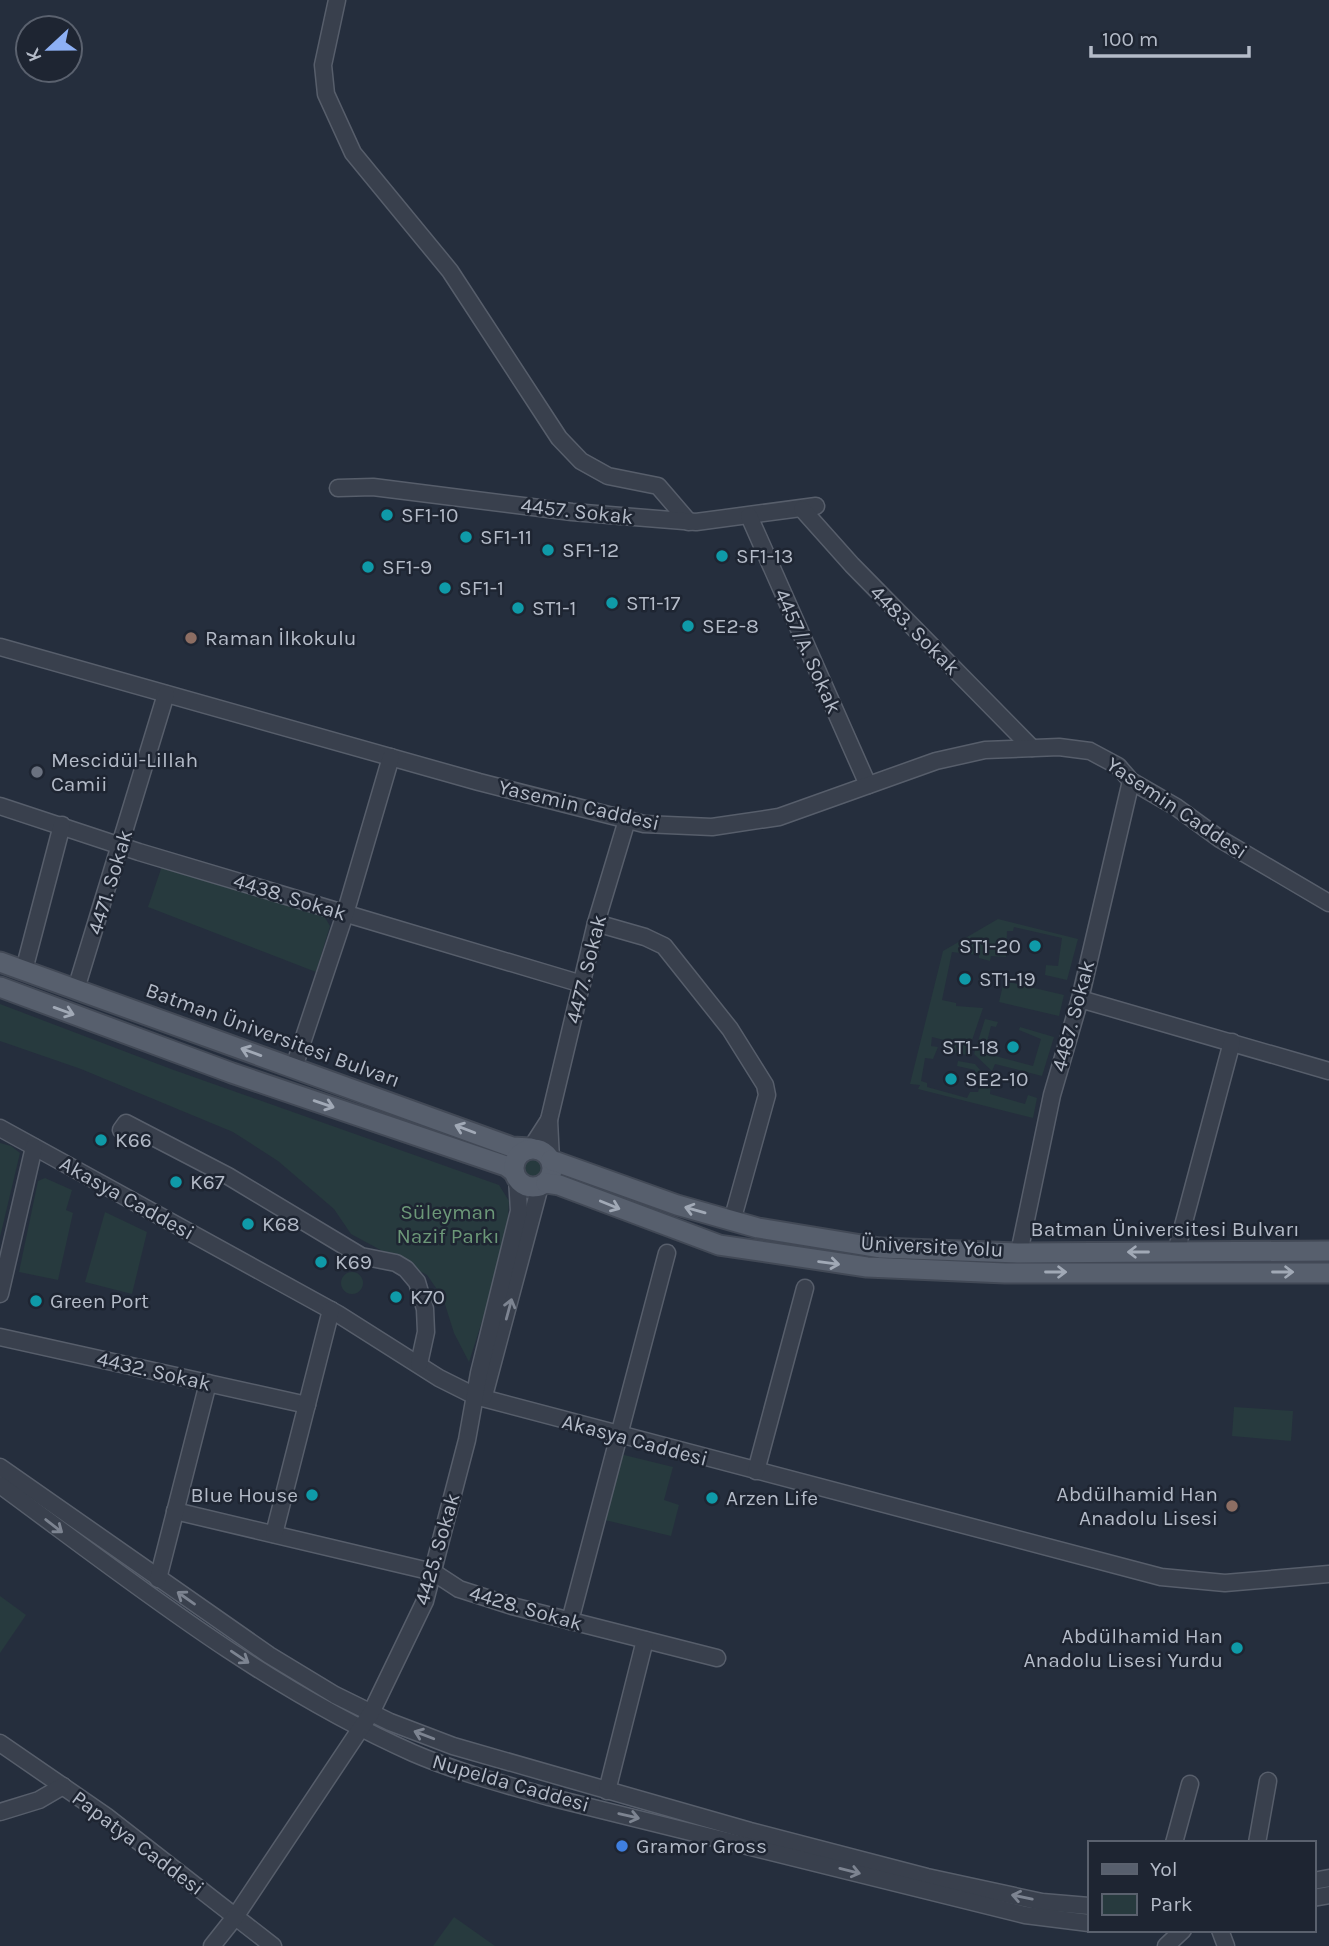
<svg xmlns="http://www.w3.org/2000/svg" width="1329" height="1946" font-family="Karla,sans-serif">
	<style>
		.green { fill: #273a3e }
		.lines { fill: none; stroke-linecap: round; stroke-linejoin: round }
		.minor-casing { stroke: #575e6b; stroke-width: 19 }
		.major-casing { stroke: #424956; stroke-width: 23 }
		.minor { stroke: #39404d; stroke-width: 16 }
		.major { stroke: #575f6d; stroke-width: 19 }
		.oneway { stroke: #a1a9b6 }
		.oneway2 { stroke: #7d8491 }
		.culture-dot { fill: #0f9aa8; stroke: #1e2532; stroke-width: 2.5 }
		.education-dot { fill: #8d6e63; stroke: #1e2532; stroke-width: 2.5 }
		.worship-dot { fill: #6b7280; stroke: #1e2532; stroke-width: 2.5 }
		.shop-dot { fill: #3f7fe0; stroke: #1e2532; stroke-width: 2.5 }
		.labels { text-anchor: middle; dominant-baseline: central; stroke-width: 5; stroke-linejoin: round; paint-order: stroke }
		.street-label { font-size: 21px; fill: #b4bbc8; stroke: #1e2532 }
		.poi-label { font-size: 21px; fill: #b4bbc8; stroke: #1e2532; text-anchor: start }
		.park-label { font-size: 21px; fill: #6c9878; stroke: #1e2532 }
	</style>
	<rect width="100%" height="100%" fill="#252e3d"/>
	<g class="green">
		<polygon points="162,866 324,916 330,926 316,972 148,907"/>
		<polygon points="998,919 1078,939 1067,980 1045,975 1046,965 1058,966 1062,938 1014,927 1013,931 1007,931 1006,957 991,956 990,961 979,958 979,955 952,952 942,1000 956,1003 956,1006 983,1008 967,1055 952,1052 952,1042 932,1037 931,1046 938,1047 933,1059 925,1058 921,1081 927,1083 927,1087 967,1098 970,1092 978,1092 982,1078 975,1074 975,1070 957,1066 958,1061 975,1064 991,1083 990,1094 1025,1104 1028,1095 1037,1098 1033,1118 918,1089 920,1085 910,1084 943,951"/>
		<polygon points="1004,981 1064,995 1059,1016 999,1002"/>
		<polygon points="0,1004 171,1069 499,1185 509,1201 506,1246 469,1362 454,1333 443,1298 427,1275 351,1234 334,1209 278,1161 233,1132 81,1069 0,1041"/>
		<polygon points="985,1019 998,1022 996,1027 991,1026 984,1053 1033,1066 1041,1039 1019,1030 1020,1027 1054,1037 1042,1076 995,1064 992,1071 974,1054"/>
		<polygon points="0,1143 11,1146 20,1153 0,1237"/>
		<circle cx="534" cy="1167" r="15"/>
		<polygon points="45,1178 72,1190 66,1210 73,1213 58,1280 19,1272 38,1181"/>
		<polygon points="105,1212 147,1232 132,1294 85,1282"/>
		<circle cx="352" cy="1283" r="11"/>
		<polygon points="1234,1407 1293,1411 1291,1441 1232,1436"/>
		<polygon points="620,1454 673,1467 664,1500 679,1505 671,1536 605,1520"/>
		<polygon points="0,1596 26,1615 0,1653"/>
		<polygon points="454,1917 495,1946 433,1946"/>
	</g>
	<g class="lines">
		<g class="minor-casing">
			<g id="minor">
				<polyline points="337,0 323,65 326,94 353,153 450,271 559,438 581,461 608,476 658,486 689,522"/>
				<polyline points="338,488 373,487 572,512 696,522 816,506"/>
				<polyline points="802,509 852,565 1032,748"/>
				<polyline points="749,516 868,785"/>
				<polyline points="0,647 479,782 644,824 712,827 779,817 936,761 985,750 1059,747 1090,751 1118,766 1131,781 1176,807 1220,839 1329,903"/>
				<polyline points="0,806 139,852 582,984"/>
				<polyline points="596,923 645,937 664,946 730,1029 765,1085 767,1095 732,1221"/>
				<polyline points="24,970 62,825"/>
				<polyline points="76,989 166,694"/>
				<polyline points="1080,999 1329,1071"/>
				<polyline points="294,1067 345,914 391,757"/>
				<polyline points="549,1120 596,923 627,820"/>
				<polyline points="0,1128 338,1314 439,1378 475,1396 1161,1577 1225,1583 1329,1574"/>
				<polyline points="121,1130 126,1123 228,1176 361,1256 396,1263 406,1269 417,1282 425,1309 426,1332 419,1364"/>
				<polyline points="531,1148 549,1120 551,1160"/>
				<polyline points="1176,1252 1232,1042"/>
				<polyline points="1019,1253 1052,1095 1080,999 1131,781"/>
				<polyline points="0,1294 34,1147"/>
				<polyline points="0,1337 307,1405"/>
				<polyline points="484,1396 540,1186"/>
				<polyline points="0,1467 269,1655 335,1695 390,1722 453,1746 750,1831 927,1877 1042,1902 1089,1906"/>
				<polyline points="756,1471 805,1288"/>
				<path d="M0 1485C132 1582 262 1686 413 1753 457 1772 503 1784 549 1797L1025 1915 1089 1923"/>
				<polyline points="175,1511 433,1572 459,1589 512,1606 717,1658"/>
				<polyline points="274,1534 331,1310"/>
				<polyline points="158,1579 208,1383"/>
				<polyline points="570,1621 667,1253"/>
				<polyline points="0,1743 106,1816 273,1946"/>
				<polyline points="607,1791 645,1640"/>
				<polyline points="0,1812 39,1800 63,1786"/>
				<polyline points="1174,1843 1190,1784"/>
				<polyline points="1257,1843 1268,1781"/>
				<polyline points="1313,1881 1329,1878"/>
				<polyline points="1313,1898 1329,1895"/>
				<polyline points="1220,1930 1226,1946"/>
				<polyline points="212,1946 235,1917 371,1713 425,1601 467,1440 479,1373 519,1211 517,1178"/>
				<polyline points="1166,1946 1183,1930"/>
			</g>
		</g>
		<g class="major-casing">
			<g id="major">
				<polyline points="0,962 512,1147 531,1148"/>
				<polyline points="0,987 232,1073 506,1166 514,1172"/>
				<circle cx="533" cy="1168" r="19"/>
				<polyline points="551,1160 677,1205 758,1228 880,1248 1019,1253 1329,1251"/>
				<polyline points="546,1183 559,1185 719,1245 867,1267 1005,1273 1329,1273"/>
			</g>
		</g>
		<use href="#minor" class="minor"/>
		<use href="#major" class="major"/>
	</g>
	<defs><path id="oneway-shaft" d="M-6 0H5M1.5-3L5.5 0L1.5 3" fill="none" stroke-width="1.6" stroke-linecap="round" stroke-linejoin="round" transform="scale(1.75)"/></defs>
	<g class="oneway">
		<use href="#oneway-shaft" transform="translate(64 1011) rotate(20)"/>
		<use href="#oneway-shaft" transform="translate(251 1052) rotate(-160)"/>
		<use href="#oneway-shaft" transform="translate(324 1104) rotate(19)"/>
		<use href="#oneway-shaft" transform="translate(465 1129) rotate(-159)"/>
		<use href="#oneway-shaft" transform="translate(610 1205) rotate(22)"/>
		<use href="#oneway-shaft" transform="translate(695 1210) rotate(-164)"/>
		<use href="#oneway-shaft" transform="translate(1138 1252) rotate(-180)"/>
		<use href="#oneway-shaft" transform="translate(829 1263) rotate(7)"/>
		<use href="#oneway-shaft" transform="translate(1056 1272)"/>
		<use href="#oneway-shaft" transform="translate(1283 1272)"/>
	</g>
	<g class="oneway2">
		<use href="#oneway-shaft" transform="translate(509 1309) rotate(-75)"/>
		<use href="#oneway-shaft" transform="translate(54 1526) rotate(38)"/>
		<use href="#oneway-shaft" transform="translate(186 1598) rotate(-145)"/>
		<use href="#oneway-shaft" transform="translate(240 1657) rotate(34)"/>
		<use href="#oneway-shaft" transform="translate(424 1735) rotate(-159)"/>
		<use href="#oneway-shaft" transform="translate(629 1816) rotate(13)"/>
		<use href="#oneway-shaft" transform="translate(850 1871) rotate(14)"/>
		<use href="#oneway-shaft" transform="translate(1022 1897) rotate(-168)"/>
	</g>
	<g class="culture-dot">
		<circle cx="387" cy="515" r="7"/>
		<circle cx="466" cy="537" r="7"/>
		<circle cx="548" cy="550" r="7"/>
		<circle cx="722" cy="556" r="7"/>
		<circle cx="368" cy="567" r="7"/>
		<circle cx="445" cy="588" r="7"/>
		<circle cx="612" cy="603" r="7"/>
		<circle cx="518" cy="608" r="7"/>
		<circle cx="688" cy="626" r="7"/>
		<circle cx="1035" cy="946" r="7"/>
		<circle cx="965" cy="979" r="7"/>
		<circle cx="1013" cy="1047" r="7"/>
		<circle cx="951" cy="1079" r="7"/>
		<circle cx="101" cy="1140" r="7"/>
		<circle cx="176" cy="1182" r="7"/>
		<circle cx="248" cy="1224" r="7"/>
		<circle cx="321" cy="1262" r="7"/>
		<circle cx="396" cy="1297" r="7"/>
		<circle cx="36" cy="1301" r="7"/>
		<circle cx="312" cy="1495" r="7"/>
		<circle cx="712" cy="1498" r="7"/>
		<circle cx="1237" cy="1648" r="7"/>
	</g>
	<g class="education-dot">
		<circle cx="191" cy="638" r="7"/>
		<circle cx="1232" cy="1506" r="7"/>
	</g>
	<circle class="worship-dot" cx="37" cy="772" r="7"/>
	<circle class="shop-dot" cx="622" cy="1846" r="7"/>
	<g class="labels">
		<g class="street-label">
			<text transform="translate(577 511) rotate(6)">4457. Sokak</text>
			<text transform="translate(915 630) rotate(45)">4483. Sokak</text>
			<text transform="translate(808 651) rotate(66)">4457/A. Sokak</text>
			<text transform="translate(579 805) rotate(13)">Yasemin Caddesi</text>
			<text transform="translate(1177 808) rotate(34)">Yasemin Caddesi</text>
			<text transform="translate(110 882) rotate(-73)">4471. Sokak</text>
			<text transform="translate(290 897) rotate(17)">4438. Sokak</text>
			<text transform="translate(586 969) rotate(-76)">4477. Sokak</text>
			<text transform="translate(1073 1016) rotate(-75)">4487. Sokak</text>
			<text transform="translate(273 1035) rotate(20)">Batman Üniversitesi Bulvarı</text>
			<text transform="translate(127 1198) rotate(29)">Akasya Caddesi</text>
			<text x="1165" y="1229">Batman Üniversitesi Bulvarı</text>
			<text transform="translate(932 1246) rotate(3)">Üniversite Yolu</text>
			<text transform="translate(154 1371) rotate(13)">4432. Sokak</text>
			<text transform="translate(635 1440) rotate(15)">Akasya Caddesi</text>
			<text transform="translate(437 1549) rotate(-74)">4425. Sokak</text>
			<text transform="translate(526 1608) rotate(16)">4428. Sokak</text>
			<text transform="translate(511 1783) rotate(16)">Nupelda Caddesi</text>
			<text transform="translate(138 1843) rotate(37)">Papatya Caddesi</text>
		</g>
		<g class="poi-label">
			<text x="401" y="515">SF1-10</text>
			<text x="480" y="537">SF1-11</text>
			<text x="562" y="550">SF1-12</text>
			<text x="736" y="556">SF1-13</text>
			<text x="382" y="567">SF1-9</text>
			<text x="459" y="588">SF1-1</text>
			<text x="626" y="603">ST1-17</text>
			<text x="532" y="608">ST1-1</text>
			<text x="702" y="626">SE2-8</text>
			<text x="205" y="638">Raman İlkokulu</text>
			<text x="51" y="760">Mescidül-Lillah<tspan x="51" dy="24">Camii</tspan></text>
			<text x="1021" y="946" text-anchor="end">ST1-20</text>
			<text x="979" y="979">ST1-19</text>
			<text x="999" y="1047" text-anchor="end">ST1-18</text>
			<text x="965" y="1079">SE2-10</text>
			<text x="115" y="1140">K66</text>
			<text x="190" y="1182">K67</text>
			<text x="262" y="1224">K68</text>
			<text x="335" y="1262">K69</text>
			<text x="410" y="1297">K70</text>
			<text x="50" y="1301">Green Port</text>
			<text x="1218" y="1494" text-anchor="end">Abdülhamid Han<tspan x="1218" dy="24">Anadolu Lisesi</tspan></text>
			<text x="298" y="1495" text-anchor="end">Blue House</text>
			<text x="726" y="1498">Arzen Life</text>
			<text x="1223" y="1636" text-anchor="end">Abdülhamid Han<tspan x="1223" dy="24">Anadolu Lisesi Yurdu</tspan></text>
			<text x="636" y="1846">Gramor Gross</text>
		</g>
		<g class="park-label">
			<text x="448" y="1212">Süleyman<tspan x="448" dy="24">Nazif Parkı</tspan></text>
		</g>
	</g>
	<rect x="1088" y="1841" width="228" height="91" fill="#1e2532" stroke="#5a616e" stroke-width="2"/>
	<rect x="1102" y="1864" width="35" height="10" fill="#575f6d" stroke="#5a616e" stroke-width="2"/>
	<text x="1150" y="1876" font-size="21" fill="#b4bbc8">Yol</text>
	<rect x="1102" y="1894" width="35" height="21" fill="#273a3e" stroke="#5a616e" stroke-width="2"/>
	<text x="1150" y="1911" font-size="21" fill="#b4bbc8">Park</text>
	<g transform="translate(49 49) rotate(248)"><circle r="33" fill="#1e2532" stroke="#5a616e" stroke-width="2"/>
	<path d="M0-5L12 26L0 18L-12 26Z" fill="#8db0f4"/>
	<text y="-10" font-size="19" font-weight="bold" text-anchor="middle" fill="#b4bbc8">K</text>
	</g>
	<path d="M1091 46v10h158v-10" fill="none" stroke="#b4bbc8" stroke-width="3.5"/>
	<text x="1102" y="46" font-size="21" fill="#b4bbc8" stroke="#1e2532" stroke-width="5" paint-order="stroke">100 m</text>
</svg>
